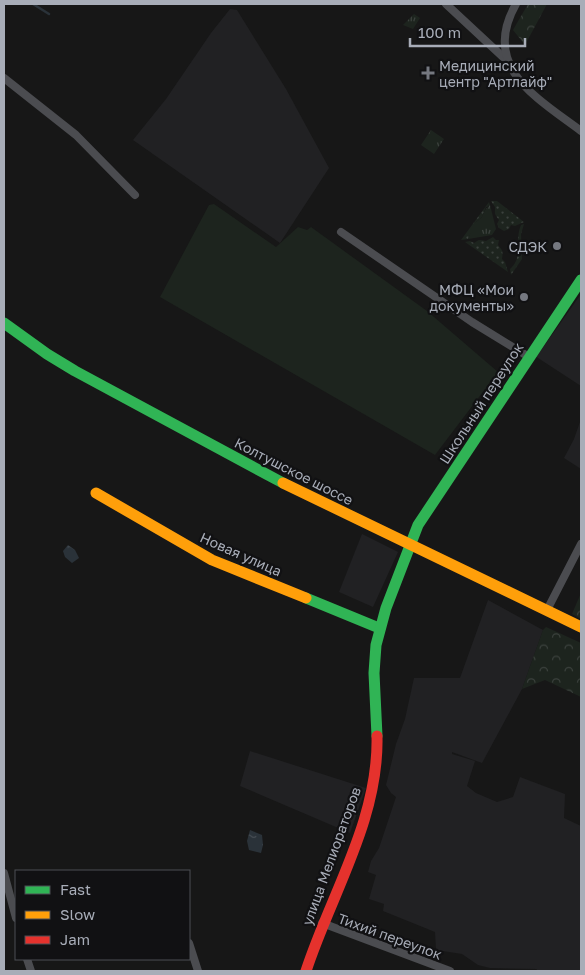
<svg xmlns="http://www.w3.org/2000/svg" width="585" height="975" font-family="'Golos Text',sans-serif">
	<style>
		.built { fill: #212123 }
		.grass { fill: url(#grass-dots) }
		.forest { fill: url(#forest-crowns) }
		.park { fill: url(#park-tufts) }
		.garden { fill: #1d241e }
		.water { fill: url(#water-ripples) }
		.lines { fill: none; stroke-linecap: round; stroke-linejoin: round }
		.stream { stroke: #2a3239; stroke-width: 2.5 }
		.street { stroke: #4b4c50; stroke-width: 8 }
		.fast { stroke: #30b455; stroke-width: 11 }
		.slow { stroke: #ff9f0a; stroke-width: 11 }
		.jam { stroke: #e5322d; stroke-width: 11 }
		.poi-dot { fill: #757880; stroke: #111113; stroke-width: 2 }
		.labels { text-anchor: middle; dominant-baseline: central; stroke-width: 4.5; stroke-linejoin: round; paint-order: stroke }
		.poi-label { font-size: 14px; fill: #a8adb8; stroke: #111113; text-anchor: end }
		.street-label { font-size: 14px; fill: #a8adb8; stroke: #111113 }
	</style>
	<defs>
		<pattern id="grass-dots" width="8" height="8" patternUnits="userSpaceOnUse" patternTransform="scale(1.25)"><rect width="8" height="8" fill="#1d241e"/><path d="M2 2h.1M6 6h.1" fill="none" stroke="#3b413d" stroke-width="1.8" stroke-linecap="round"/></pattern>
		<pattern id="forest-crowns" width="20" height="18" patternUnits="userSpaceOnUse" patternTransform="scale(1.25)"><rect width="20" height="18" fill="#1d241e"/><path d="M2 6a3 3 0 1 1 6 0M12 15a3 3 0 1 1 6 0" fill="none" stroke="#3b413d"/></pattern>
		<pattern id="park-tufts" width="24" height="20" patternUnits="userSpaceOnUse" patternTransform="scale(1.25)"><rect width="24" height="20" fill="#1d241e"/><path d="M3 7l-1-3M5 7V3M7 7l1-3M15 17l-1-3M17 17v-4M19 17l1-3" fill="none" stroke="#3b413d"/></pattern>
		<pattern id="water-ripples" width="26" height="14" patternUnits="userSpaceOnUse" patternTransform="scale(1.25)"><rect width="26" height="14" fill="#2a3239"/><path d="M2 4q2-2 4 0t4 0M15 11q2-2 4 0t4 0" fill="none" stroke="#464d54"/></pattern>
	</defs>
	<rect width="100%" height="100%" fill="#171717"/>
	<g class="built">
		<polygon points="230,9 237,10 286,89 329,168 280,243 133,140 166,99 211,33"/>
		<polygon points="581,294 581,386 535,356 542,349"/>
		<polygon points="581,419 581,469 564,458 574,439"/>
		<polygon points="362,534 398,552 373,607 339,592"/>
		<polygon points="488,600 543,630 522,689 482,763 452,752 452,754 475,761 467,786 476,793 497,802 513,797 520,777 565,794 564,818 581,826 581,971 536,971 537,969 490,968 478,965 462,954 436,950 435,932 383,911 384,904 369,899 376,875 368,872 371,861 379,848 396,797 391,793 386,785 396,744 405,719 414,678 460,678"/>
		<polygon points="250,751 366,788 350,833 240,786"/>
	</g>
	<g class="grass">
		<path d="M491 201H497L524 222 515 226 511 225 509 229 504 231 499 228 497 224 499 220C494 213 495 215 495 207Z"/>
		<polygon points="489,202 490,205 486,207 482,217 476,222 468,239 461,240"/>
		<path d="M524 224 521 234 522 259 511 275 510 269C524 257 514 241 521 225Z"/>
		<path d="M493 237 496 240H499L498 245C503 251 503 251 502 259L505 262 508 272 465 242 470 241 474 243C481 239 478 240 486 241Z"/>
	</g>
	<g class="forest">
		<polygon points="528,4 547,4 525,45 513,30"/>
		<polygon points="581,593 581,619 572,614"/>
		<polygon points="546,627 581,643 581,697 545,680 522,689 543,630"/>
	</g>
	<g class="park">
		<polygon points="414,14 420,18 413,29 403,25"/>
		<polygon points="431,130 444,139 434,154 421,145"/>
		<polygon points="490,205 496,229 492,235 468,239 474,224 482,217 485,210"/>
	</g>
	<polygon class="garden" points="214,204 276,247 298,227 307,230 311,227 427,311 498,372 435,455 160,297 209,205"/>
	<g class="water">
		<polygon points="68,545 75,550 79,558 72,563 65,557 63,551"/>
		<polygon points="250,830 262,835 263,845 261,853 249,850 247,841"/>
	</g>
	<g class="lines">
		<polyline class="stream" points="33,4 49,14"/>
		<g class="street">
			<polyline points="446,4 503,57"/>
			<path d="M516 4C480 67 537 98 581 131"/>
			<polyline points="4,78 76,135 135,195"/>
			<polyline points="341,232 472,322 529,357"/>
			<polyline points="547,610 581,544"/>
			<polyline points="4,873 16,918"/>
			<polyline points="322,923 450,971"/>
			<polyline points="189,943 198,971"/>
			<polyline points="27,959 31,971"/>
		</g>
		<g class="fast">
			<polyline points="4,323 47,354 75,371 283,483"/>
			<polyline points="306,598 379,628"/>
			<polyline points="377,736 374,673 376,645 386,608 418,525 581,280"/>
		</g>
		<g class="slow">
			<polyline points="283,483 581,627"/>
			<polyline points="96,493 212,560 306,598"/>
		</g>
		<path class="jam" d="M306 971C331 894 379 820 377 736"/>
	</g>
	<g class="poi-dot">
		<path d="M425.5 65.5h5v5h5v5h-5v5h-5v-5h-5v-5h5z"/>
		<circle cx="557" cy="246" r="5"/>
		<circle cx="524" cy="297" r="5"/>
	</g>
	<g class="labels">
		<g class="poi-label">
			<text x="439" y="65" text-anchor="start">Медицинский<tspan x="439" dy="16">центр "Артлайф"</tspan></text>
			<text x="547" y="246">СДЭК</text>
			<text x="514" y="289">МФЦ «Мои<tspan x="514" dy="16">документы»</tspan></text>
		</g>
		<g class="street-label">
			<text transform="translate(481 403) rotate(-57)">Школьный переулок</text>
			<text transform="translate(294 471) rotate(27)">Колтушское шоссе</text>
			<text transform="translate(241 554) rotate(24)">Новая улица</text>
			<text transform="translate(331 856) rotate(-70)">улица Мелиораторов</text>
			<text transform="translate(390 936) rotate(20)">Тихий переулок</text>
		</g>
	</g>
	<rect width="585" height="975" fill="none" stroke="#a8adb8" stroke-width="10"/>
	<rect x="15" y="870" width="175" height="90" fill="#111113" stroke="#4d4f55"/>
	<rect x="25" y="886" width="25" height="8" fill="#30b455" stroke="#4d4f55"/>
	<text x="60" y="895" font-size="15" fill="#a8adb8">Fast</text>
	<rect x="25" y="911" width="25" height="8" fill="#ff9f0a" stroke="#4d4f55"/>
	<text x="60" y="920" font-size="15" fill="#a8adb8">Slow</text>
	<rect x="25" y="936" width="25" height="8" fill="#e5322d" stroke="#4d4f55"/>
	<text x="60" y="945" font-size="15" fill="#a8adb8">Jam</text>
	<path d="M410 38v8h115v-8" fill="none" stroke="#a8adb8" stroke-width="2.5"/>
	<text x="418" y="38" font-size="15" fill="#a8adb8" stroke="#111113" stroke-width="4" paint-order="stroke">100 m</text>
</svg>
